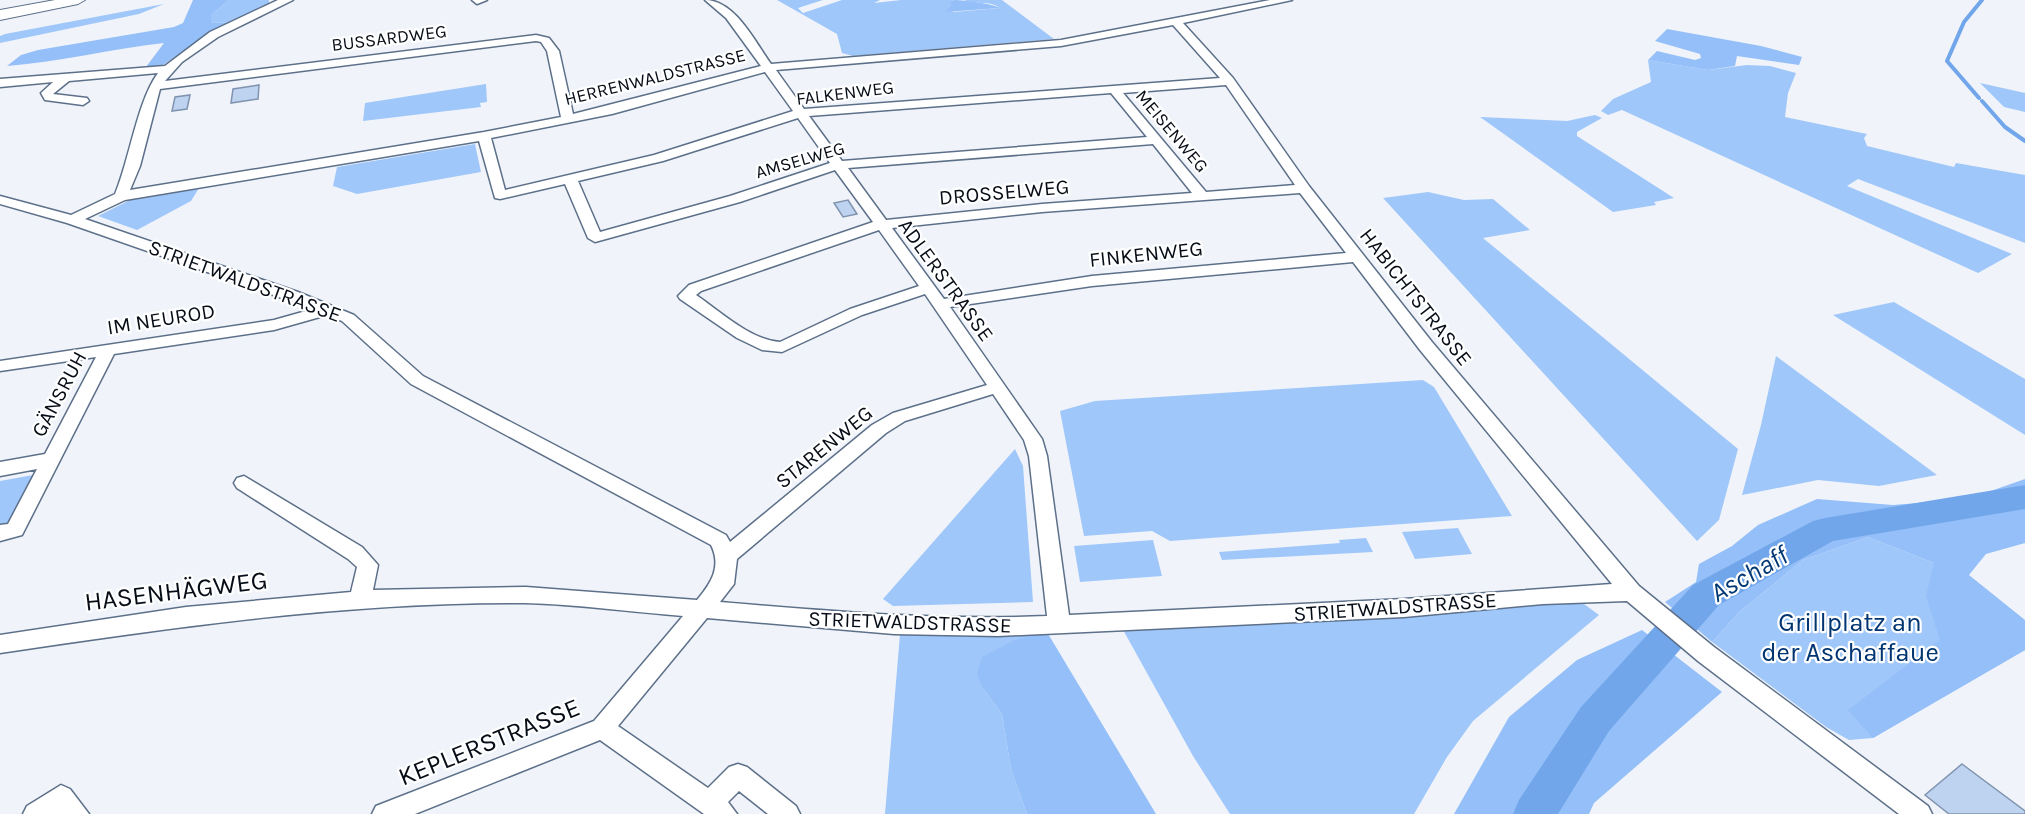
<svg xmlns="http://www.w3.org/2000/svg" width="2025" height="814" font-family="Karla,sans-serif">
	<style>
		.green { fill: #a0c7fa }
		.forest { fill: #95bff8 }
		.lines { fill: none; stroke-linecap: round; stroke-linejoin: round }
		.stream { stroke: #72a6eb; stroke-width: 4 }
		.river { fill: #72a6eb; fill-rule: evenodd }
		.building { fill: #bed3f0; stroke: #8094af; stroke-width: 1.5 }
		.minor-casing { stroke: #5d7089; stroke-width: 3 }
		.highway-casing { stroke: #5d7089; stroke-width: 2 }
		.minor { fill: #fff; fill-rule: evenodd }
		.highway { fill: #fff; fill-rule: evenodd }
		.labels { text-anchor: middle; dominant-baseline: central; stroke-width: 4.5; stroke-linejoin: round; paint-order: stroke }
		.far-street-label { font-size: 18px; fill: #070d17; stroke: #fff }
		.street-label { font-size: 21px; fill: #070d17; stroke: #fff }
		.near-street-label { font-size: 26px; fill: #070d17; stroke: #fff }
		.near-park-label { font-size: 26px; fill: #003572; stroke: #fff }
		.near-water-label { font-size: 27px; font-style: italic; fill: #013874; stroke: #fff }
	</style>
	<rect width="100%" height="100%" fill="#f0f4fa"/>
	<g class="green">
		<polygon points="229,0 269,0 269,6 233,22 211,23 211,15"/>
		<path d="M777 0H823L798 8 803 13 842 0H880L874 3 901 0H955L951 1 953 12 1000 8C989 0 976 5 964 0H1002L1054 39 853 56 842 53 837 34Z"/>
		<polygon points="164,4 139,14 0,43 0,36 5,34"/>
		<polygon points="1648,60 1708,70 1747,65 1770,66 1796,73 1788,93 1785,117 1867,134 1864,138 1867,146 1954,167 1956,163 2025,175 2025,243 1858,179 1847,186 2012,254 1978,273 1622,110 1608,115 1601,111 1613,99 1651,82"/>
		<polygon points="1980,83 2025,93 2025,112 2004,107"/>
		<polygon points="486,84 487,102 480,103 481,107 363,121 365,103"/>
		<polygon points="1595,115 1602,118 1577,132 1577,136 1674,198 1654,202 1656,205 1613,212 1480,117 1567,121"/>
		<polygon points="475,144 481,172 357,194 333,186 337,167"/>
		<polygon points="199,188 191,201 137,230 98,216 136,197"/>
		<polygon points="1428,192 1464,200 1493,199 1530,230 1483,238 1738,449 1719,520 1697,541 1383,198"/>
		<polygon points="1894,302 2025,379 2025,435 1833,315"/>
		<polygon points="1776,356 1937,475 1879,486 1818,480 1742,495 1761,425"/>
		<polygon points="1423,380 1434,387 1512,516 1170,541 1152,531 1084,536 1060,411 1095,401"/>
		<polygon points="1015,449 1023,466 1033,602 893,606 883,599"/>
		<polygon points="33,475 7,525 0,527 0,481"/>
		<polygon points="1458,528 1472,554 1415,559 1402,532"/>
		<polygon points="1868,537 1934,563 2025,650 1873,738 1849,740 1826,727 1712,642 1739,612 1803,560"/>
		<polygon points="1366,538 1373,552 1222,560 1219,552 1340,543 1339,540"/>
		<polygon points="1153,540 1162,576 1080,582 1074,546"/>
		<polygon points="1544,603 1584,604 1599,615 1473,721 1447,757 1414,814 1230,814 1193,756 1122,628"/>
		<polygon points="1047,632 983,688 1002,714 1011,769 1027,814 885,814 900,634"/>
	</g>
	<g class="forest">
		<path d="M193 0H229L211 15V23L233 22 205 36 163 65 146 67 164 43C111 49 60 62 7 66L21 55 38 50 174 27 183 23Z"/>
		<path d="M955 0C964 0 993 4 1000 8L945 12 951 6V1Z"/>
		<polygon points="1667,29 1761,46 1802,57 1799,65 1737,56 1735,66 1708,70 1648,60 1657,51 1695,60 1701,58 1700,54 1655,41"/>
		<polygon points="2025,479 2025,543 1986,554 1969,575 2025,620 2025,650 1873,738 1848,710 1940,640 1926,596 1934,563 1868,537 1803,560 1739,612 1712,642 1665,602 1696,582 1699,564 1732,546 1758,525 1817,499 1893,505 1968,499"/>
		<polygon points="1642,630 1722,692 1594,803 1589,814 1454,814 1509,717 1577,660"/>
		<polygon points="1047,632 1156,814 1027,814 1011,769 1002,714 983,688 977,674 982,657 1015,640"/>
	</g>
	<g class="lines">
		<g class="stream">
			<polyline points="1979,98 1947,61 1964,22 1982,0"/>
			<polyline points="1982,101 2005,127 2025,141"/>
		</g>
		<polygon class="river" points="2025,485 2025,509 1833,541 1719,605 1609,731 1558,814 1513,814 1519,800 1581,707 1693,585 1813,521 1825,518"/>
	</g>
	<g class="building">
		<polygon points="259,85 258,99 231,103 233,89"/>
		<polygon points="190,95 187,109 172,111 175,97"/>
		<polygon points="848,200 857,214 843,217 834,203"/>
		<polygon points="1962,764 2025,811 2025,814 1949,814 1925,795"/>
	</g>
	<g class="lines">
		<g class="minor-casing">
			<g id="minor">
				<path d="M278 0H293L218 37 182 62 165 81 536 35 549 38 559 51 573 114 761 66 726 18 705 0C735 0 755 42 771 64L1061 40 1270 0H1292L1183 23 1233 78 1309 186 1432 342 1639 586 1714 647 1928 806 1932 814H1899L1698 661 1627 601 1543 604 1404 617 998 636 894 634 707 618 618 726 708 788 729 767 738 764 747 767 796 806 800 814H768L739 791 728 802 737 814H704L600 740 415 814H372L376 806 594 721 683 616C630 612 577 604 524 603 348 602 174 627 0 653V635L186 607 351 592 357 567 348 559 237 488 234 483 237 478 244 476 362 547 378 565 373 590 526 587 697 600C711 583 722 567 711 545L411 384 342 321 327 315 274 330 114 354 22 535 0 541V525L8 524 37 469 0 476V462L45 454 96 357 0 371V361L274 320 313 309 67 223 0 204V196L71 215 115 194C130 158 137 102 158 73L69 81 53 94 87 98 89 101 83 105 45 100 41 93 53 82 0 87V79L165 66 210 32ZM1173 25 1220 78 804 109 776 70 1061 46ZM536 41 541 42 547 51 561 117 484 132 130 190 140 166 160 89ZM765 72 793 111 654 155 505 190 491 138 612 114ZM1226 85 1295 185 1206 192 1123 93ZM1111 93 1147 137 842 161 809 116ZM798 118 830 163 730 196 600 232 578 181 663 161ZM479 141 495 198 500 199 565 184 588 238 595 242 740 202 835 170 873 222 689 285 678 296 680 299 737 338 762 350 782 352 862 315 925 294 987 385 893 413 872 425 730 542 726 535 423 376 354 315 298 292 85 219 125 200ZM1153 144 1192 193 1042 204 886 220 848 168ZM1300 193 1346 253 1092 276 944 299 892 228 1042 212ZM879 230 919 286 850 309 780 342C750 340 720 311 696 295L701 291ZM1353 262 1420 350 1612 584 1404 599 1069 615 1047 456 1042 439 950 307 1092 286ZM993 394 1024 440 1029 456 1047 616C938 621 829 611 720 602L734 584 737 559 886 433 905 421Z"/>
				<polygon points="472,0 487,0 477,4"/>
				<polygon points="61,785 70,789 89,814 23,814 27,806"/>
			</g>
		</g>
		<g class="highway-casing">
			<polygon id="highway" points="55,0 85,0 78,4 0,20 0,10"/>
		</g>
		<use href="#minor" class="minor"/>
		<use href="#highway" class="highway"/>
	</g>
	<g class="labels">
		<g class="far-street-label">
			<text transform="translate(389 38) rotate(-7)">BUSSARDWEG</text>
			<text transform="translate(655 77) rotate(-14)">HERRENWALDSTRASSE</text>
			<text transform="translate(845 93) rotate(-7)">FALKENWEG</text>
			<text transform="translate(1172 131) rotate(50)">MEISENWEG</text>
			<text transform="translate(800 160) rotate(-16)">AMSELWEG</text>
		</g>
		<g class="street-label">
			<text transform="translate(1004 192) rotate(-5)">DROSSELWEG</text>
			<text transform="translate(1146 254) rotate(-6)">FINKENWEG</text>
			<text transform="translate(946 280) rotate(54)">ADLERSTRASSE</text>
			<text transform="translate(245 281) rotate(20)">STRIETWALDSTRASSE</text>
			<text transform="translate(1416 297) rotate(52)">HABICHTSTRASSE</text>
			<text transform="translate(161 319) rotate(-9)">IM NEUROD</text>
			<text transform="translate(59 394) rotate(-62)">GÄNSRUH</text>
			<text transform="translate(824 447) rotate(-39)">STARENWEG</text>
			<text transform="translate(1395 607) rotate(-4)">STRIETWALDSTRASSE</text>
			<text transform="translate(910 622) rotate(2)">STRIETWALDSTRASSE</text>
		</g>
		<g class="near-street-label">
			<text transform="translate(176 591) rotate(-7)">HASENHÄGWEG</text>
			<text transform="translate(489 742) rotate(-22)">KEPLERSTRASSE</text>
		</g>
		<g class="near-park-label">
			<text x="1850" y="622">Grillplatz an<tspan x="1850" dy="30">der Aschaffaue</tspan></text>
		</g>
		<g class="near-water-label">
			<text transform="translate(1749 574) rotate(-30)">Aschaff</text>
		</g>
	</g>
</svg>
